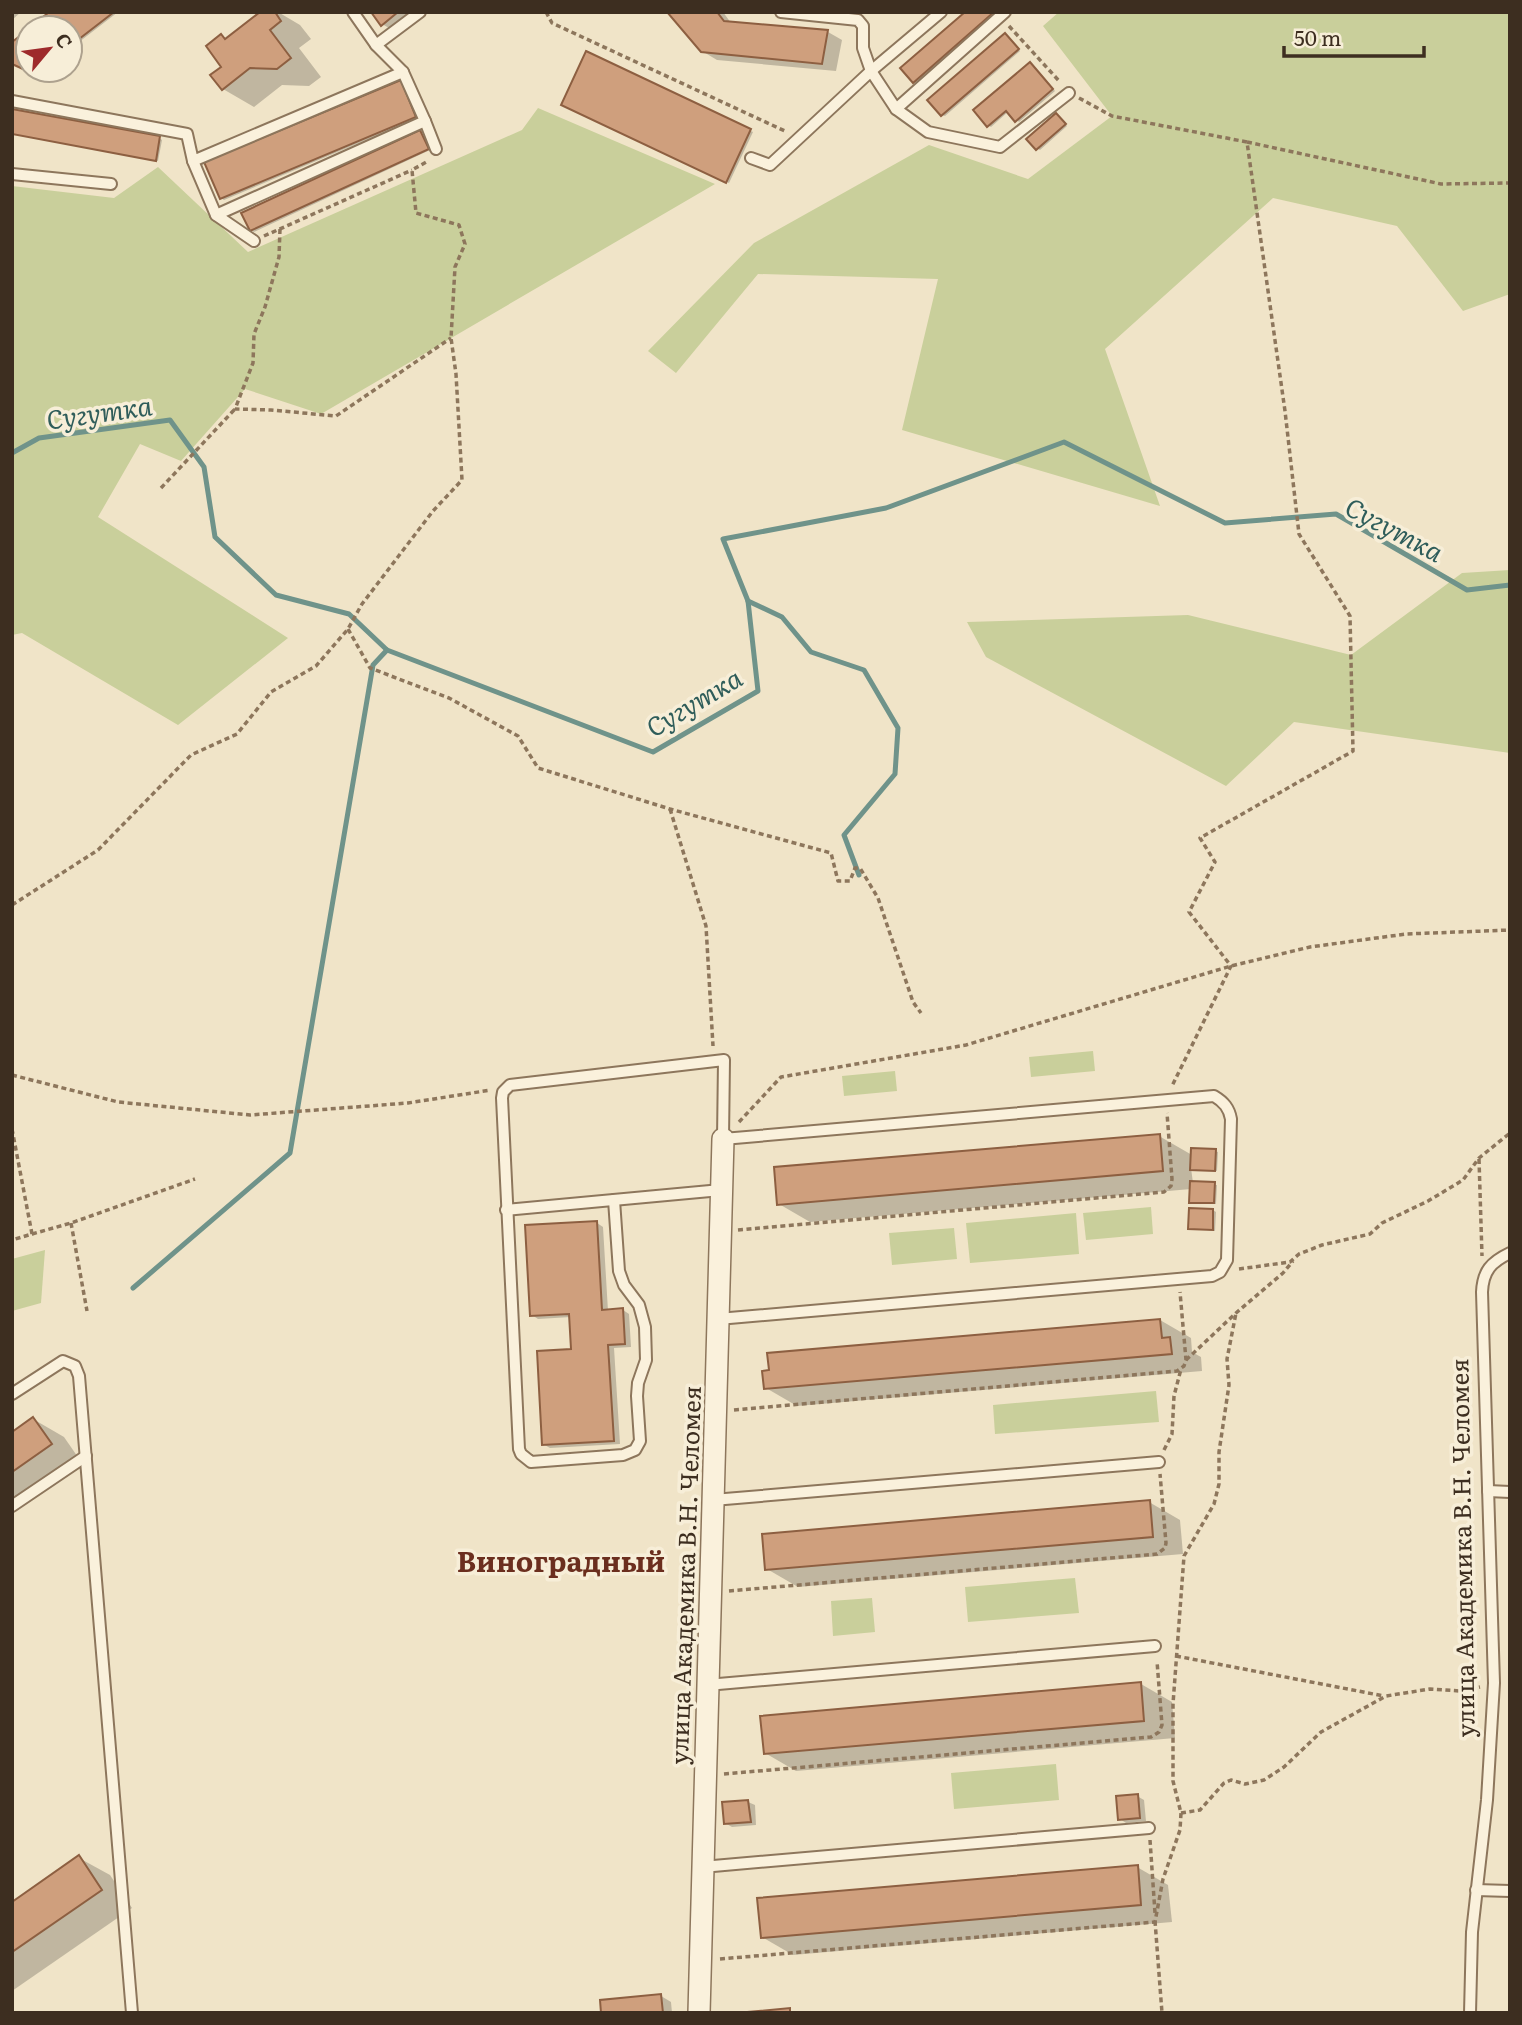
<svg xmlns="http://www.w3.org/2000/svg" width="1522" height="2025" font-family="Literata,serif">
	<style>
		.green { fill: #c9cf9b }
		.shadow { fill: #0003 }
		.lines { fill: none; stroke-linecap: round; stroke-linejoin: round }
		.stream { stroke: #6f938a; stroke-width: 5 }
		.building { fill: #cf9f7d; stroke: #8d5f41; stroke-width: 2 }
		.lane-casing { stroke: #8d765c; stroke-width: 14 }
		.street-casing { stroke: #8d765c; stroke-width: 24 }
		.path { stroke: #8d765c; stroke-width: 3.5; stroke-dasharray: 5 3.5; stroke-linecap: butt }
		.lane { stroke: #faf1dc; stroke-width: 10 }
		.street { stroke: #faf1dc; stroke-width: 21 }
		.labels { text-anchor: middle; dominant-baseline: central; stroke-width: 7; stroke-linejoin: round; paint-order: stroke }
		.street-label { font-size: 24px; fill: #3d2e20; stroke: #f7eed8 }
		.water-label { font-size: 26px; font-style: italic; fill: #2f5d5a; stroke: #f7eed8 }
		.quarter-label { font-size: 28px; font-weight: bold; fill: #6b2e1e; stroke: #f7eed8 }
	</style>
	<rect width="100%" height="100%" fill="#f0e4c8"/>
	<g class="green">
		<polygon points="1059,12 1510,12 1510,294 1463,311 1397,226 1273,198 1105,349 1160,506 902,430 938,279 758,274 676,373 648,351 754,243 929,145 1028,179 1112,116 1043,26"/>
		<polygon points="538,108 715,184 321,414 245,389 181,461 140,444 98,517 288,638 178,725 22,633 12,635 12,186 114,198 158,167 248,252 522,130"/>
		<polygon points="1510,570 1510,753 1294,722 1226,786 986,657 967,622 1188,615 1351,655 1462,573"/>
		<polygon points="1093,1051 1095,1071 1031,1077 1029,1057"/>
		<polygon points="895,1071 897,1091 844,1096 842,1076"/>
		<polygon points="1151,1207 1153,1234 1086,1240 1083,1213"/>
		<polygon points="1076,1213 1079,1254 970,1263 966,1223"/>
		<polygon points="954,1228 957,1259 892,1265 889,1233"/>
		<polygon points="45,1250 41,1303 12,1311 12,1259"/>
		<polygon points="1156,1391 1159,1422 995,1434 993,1405"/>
		<polygon points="1075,1578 1079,1613 968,1622 965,1587"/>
		<polygon points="872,1598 875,1632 833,1636 831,1601"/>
		<polygon points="1056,1764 1059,1800 954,1809 951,1773"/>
	</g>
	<g class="shadow">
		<polygon points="12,12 21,12 12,20"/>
		<polygon points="52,12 118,12 70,49 70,28 33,28"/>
		<polygon points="263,12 278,12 300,25 311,39 299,48 321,77 309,86 282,85 254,107 223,89 221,36 227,39"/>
		<polygon points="373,12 422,12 396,32 382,24"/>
		<polygon points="669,12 723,12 731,23 828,32 842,40 836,71 717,60 702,51"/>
		<polygon points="968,12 998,12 916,83 914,81"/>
		<polygon points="1008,37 1020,51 945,116 942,115"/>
		<polygon points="587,53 753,132 729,183 563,105"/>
		<polygon points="1033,65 1055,91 1019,122 1009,111 991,127 988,125"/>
		<polygon points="401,82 418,118 224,200 221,198"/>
		<polygon points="1059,117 1067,126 1040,150 1037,148"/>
		<polygon points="420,132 430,150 254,232 251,230"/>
		<polygon points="12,133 159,138 162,140 158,161"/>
		<polygon points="1159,1136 1192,1155 1215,1151 1218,1152 1217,1171 1191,1168 1193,1183 1217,1185 1216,1204 1191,1202 1191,1189 810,1222 779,1204"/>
		<polygon points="1213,1210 1216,1212 1215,1231 1190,1228"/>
		<polygon points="597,1223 603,1227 608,1311 623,1310 629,1314 631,1347 614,1348 620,1444 550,1448 543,1444 573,1351 571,1317 538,1319 532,1315"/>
		<polygon points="1160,1320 1191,1338 1192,1352 1201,1357 1202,1371 797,1406 766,1388"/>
		<polygon points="33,1419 64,1437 82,1463 12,1511 12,1434"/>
		<polygon points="1149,1502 1180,1520 1183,1554 798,1587 767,1569"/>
		<polygon points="1141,1684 1172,1702 1175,1738 796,1771 765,1753"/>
		<polygon points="1137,1796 1144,1800 1146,1821 1126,1823 1120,1819"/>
		<polygon points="748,1802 755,1805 756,1825 732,1827 725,1823"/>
		<polygon points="79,1858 110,1875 132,1908 12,1991 12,1904"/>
		<polygon points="1137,1867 1168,1885 1172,1922 793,1955 762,1937"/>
		<polygon points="661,1996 671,2002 672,2013 603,2013"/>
	</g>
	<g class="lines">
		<g class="stream">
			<polyline points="12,453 39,438 170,420 204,467 215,537 276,595 349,614 387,650 653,752 758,691 748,601 723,539 886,508 1064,442 1225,523 1336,514 1467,590 1510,585"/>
			<polyline points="748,601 782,617 811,652 864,670 898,728 895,774 844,835 859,875"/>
			<polyline points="133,1288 290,1153 373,665 387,650"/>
		</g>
	</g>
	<g class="building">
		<polygon points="49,12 114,12 70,46 70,28 30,28"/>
		<polygon points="260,12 275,12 281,21 270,30 291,58 277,69 250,68 222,90 210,75 221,67 206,46 221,34 225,39"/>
		<polygon points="371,12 398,12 381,26"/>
		<polygon points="667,12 717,12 724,21 828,30 822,64 701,52"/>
		<polygon points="965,12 994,12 913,83 900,68"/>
		<polygon points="28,30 28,70 39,70 34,74 12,64 12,42"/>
		<polygon points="1005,33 1019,49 941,116 927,100"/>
		<polygon points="586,51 751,129 726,183 561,105"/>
		<polygon points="1030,62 1053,89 1015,122 1006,111 987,127 973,110"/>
		<polygon points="401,80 416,117 220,199 204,162"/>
		<polygon points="12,109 160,136 156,161 12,134"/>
		<polygon points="1056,113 1066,124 1036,150 1026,139"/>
		<polygon points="420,130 429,149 250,231 241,213"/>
		<polygon points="1160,1134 1163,1171 777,1205 774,1167"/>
		<polygon points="1191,1148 1216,1149 1215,1171 1190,1170"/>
		<polygon points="1190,1181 1215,1182 1214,1203 1189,1203"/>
		<polygon points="1189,1208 1213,1209 1213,1230 1188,1229"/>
		<polygon points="597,1221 602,1310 623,1308 625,1344 608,1345 614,1441 542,1445 537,1351 571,1349 569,1314 530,1316 525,1225"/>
		<polygon points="1160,1319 1162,1338 1170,1337 1172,1354 764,1389 762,1371 769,1370 767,1353"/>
		<polygon points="33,1417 52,1444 12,1472 12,1432"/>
		<polygon points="1150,1500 1153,1537 765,1570 762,1534"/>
		<polygon points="1141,1682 1144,1721 764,1754 760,1716"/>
		<polygon points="1138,1794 1140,1818 1118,1820 1116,1796"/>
		<polygon points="748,1800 751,1822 724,1824 722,1802"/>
		<polygon points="79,1855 102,1890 12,1952 12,1902"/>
		<polygon points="1138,1865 1141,1905 761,1938 757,1898"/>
		<polygon points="661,1994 663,2013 601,2013 600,2000"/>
		<polygon points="790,2008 790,2013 748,2013 748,2012"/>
	</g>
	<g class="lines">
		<g class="lane-casing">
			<g id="lane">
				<polyline points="353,12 376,45 420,12"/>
				<polyline points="781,12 858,20 863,26 863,48 871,71 896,109 928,132 1000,147 1069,93"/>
				<polyline points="12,101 187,134 193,161 403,72 376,45"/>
				<polyline points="896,109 1005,12"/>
				<polyline points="425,121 436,149"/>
				<polyline points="751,158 770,165 871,71 941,12"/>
				<polyline points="193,161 216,215 254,241"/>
				<polyline points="12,174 111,184"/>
				<polyline points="216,215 425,121 403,72"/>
				<path d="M614 1200 619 1271 624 1285 639 1305 645 1327 646 1360 638 1383 637 1396 640 1441 635 1450 623 1455 531 1462 521 1454 519 1449 502 1098 503 1092 510 1085 724 1060 723 1139 1214 1096C1224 1102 1229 1108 1231 1119L1227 1260 1220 1272 1212 1276 718 1319"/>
				<polyline points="506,1210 721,1190"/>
				<polyline points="12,1394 63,1361 75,1366 79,1376 132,2013"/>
				<polyline points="1488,1491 1510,1492"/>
				<polyline points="713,1500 1159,1462"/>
				<polyline points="12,1506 86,1456"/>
				<polyline points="707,1685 1155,1646"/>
				<polyline points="702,1867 1149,1828"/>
				<polyline points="1476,1890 1510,1891"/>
				<path d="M1470 2013 1472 1932 1487 1800 1494 1683 1482 1292C1483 1271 1491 1262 1510 1253"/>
			</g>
		</g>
		<g class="street-casing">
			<polyline id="street" points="699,2013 723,1139"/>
		</g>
		<g class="path">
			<polyline points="546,12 552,23 787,132"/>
			<polyline points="1009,26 1060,82"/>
			<polyline points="1079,98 1112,116 1247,142 1285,411 1299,534 1350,616 1353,751 1200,838 1215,862 1189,912 1231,966 1172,1086"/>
			<polyline points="1247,142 1441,184 1510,183"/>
			<polyline points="280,229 279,257 265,307 254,334 253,363 235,409 271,410 336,416 451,338"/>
			<polyline points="264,236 412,170"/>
			<polyline points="161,488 235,409"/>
			<polyline points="348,629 370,668 449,698 518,736 538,768 670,809 831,853 838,881 850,881 855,868 860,868 878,898 913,1002 921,1013"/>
			<polyline points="670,809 706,926 713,1046"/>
			<polyline points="12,905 98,850 191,755 237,734 271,692 316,666 348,629 362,604 433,511 462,480 456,374 451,338 455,267 465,244 459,225 416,213 412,170 428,161"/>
			<polyline points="12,1075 118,1102 250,1115 408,1103 491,1090"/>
			<polyline points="739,1122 781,1077 966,1045 1231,966 1310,947 1406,934 1510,930"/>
			<polyline points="12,1129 32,1234 12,1240"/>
			<polyline points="1479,1159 1482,1256"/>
			<polyline points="71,1223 87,1311"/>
			<polyline points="738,1230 1164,1192 1171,1186 1172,1179 1167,1113"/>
			<polyline points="32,1234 71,1223 195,1179"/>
			<polyline points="1239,1269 1290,1262 1299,1254 1322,1245 1370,1234 1382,1223 1428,1201 1463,1180 1479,1158 1510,1133"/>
			<polyline points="1186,1360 1236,1313 1283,1273 1293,1261"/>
			<polyline points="734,1410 1177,1371 1184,1366 1186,1360 1180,1292"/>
			<polyline points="1164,1450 1172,1434 1174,1396 1181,1369"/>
			<polyline points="729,1591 1157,1554 1165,1548 1166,1543 1160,1474"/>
			<polyline points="1176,1656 1384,1696"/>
			<polyline points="724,1774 1151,1737 1159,1732 1162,1725 1157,1661"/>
			<polyline points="1181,1813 1200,1810 1224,1783 1231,1780 1245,1784 1264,1780 1284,1767 1321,1732 1386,1696 1430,1689 1460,1691 1480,1687"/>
			<polyline points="1150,1840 1155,1913"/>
			<polyline points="1155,1921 1162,2013"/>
			<polyline points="720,1959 1155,1922 1163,1879 1180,1830 1181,1813 1173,1781 1173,1704 1184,1556 1214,1504 1219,1484 1219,1452 1229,1385 1227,1359 1236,1313"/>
		</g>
		<use href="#lane" class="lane"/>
		<use href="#street" class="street"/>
	</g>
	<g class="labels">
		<g class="street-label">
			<text transform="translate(1461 1548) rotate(-91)">улица Академика В.Н. Челомея</text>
			<text transform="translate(684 1575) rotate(-88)">улица Академика В.Н. Челомея</text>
		</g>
		<g class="water-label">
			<text transform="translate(99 411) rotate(-8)">Сугутка</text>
			<text transform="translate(1395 528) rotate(28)">Сугутка</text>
			<text transform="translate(693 701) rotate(-31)">Сугутка</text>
		</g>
		<g class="quarter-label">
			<text x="561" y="1560">Виноградный</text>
		</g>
	</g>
	<rect width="1522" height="2025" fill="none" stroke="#3d2e20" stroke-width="28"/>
	<g transform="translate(49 49) rotate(61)"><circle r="33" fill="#f7eed8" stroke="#ada18e" stroke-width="2"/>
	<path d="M0-5L12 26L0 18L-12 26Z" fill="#9e2a2b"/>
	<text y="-10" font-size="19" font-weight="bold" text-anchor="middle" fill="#3d2e20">С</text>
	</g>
	<path d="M1284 46v10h140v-10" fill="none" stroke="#3d2e20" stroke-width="3.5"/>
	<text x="1294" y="46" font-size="21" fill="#3d2e20" stroke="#f7eed8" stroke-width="5" paint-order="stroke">50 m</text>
</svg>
